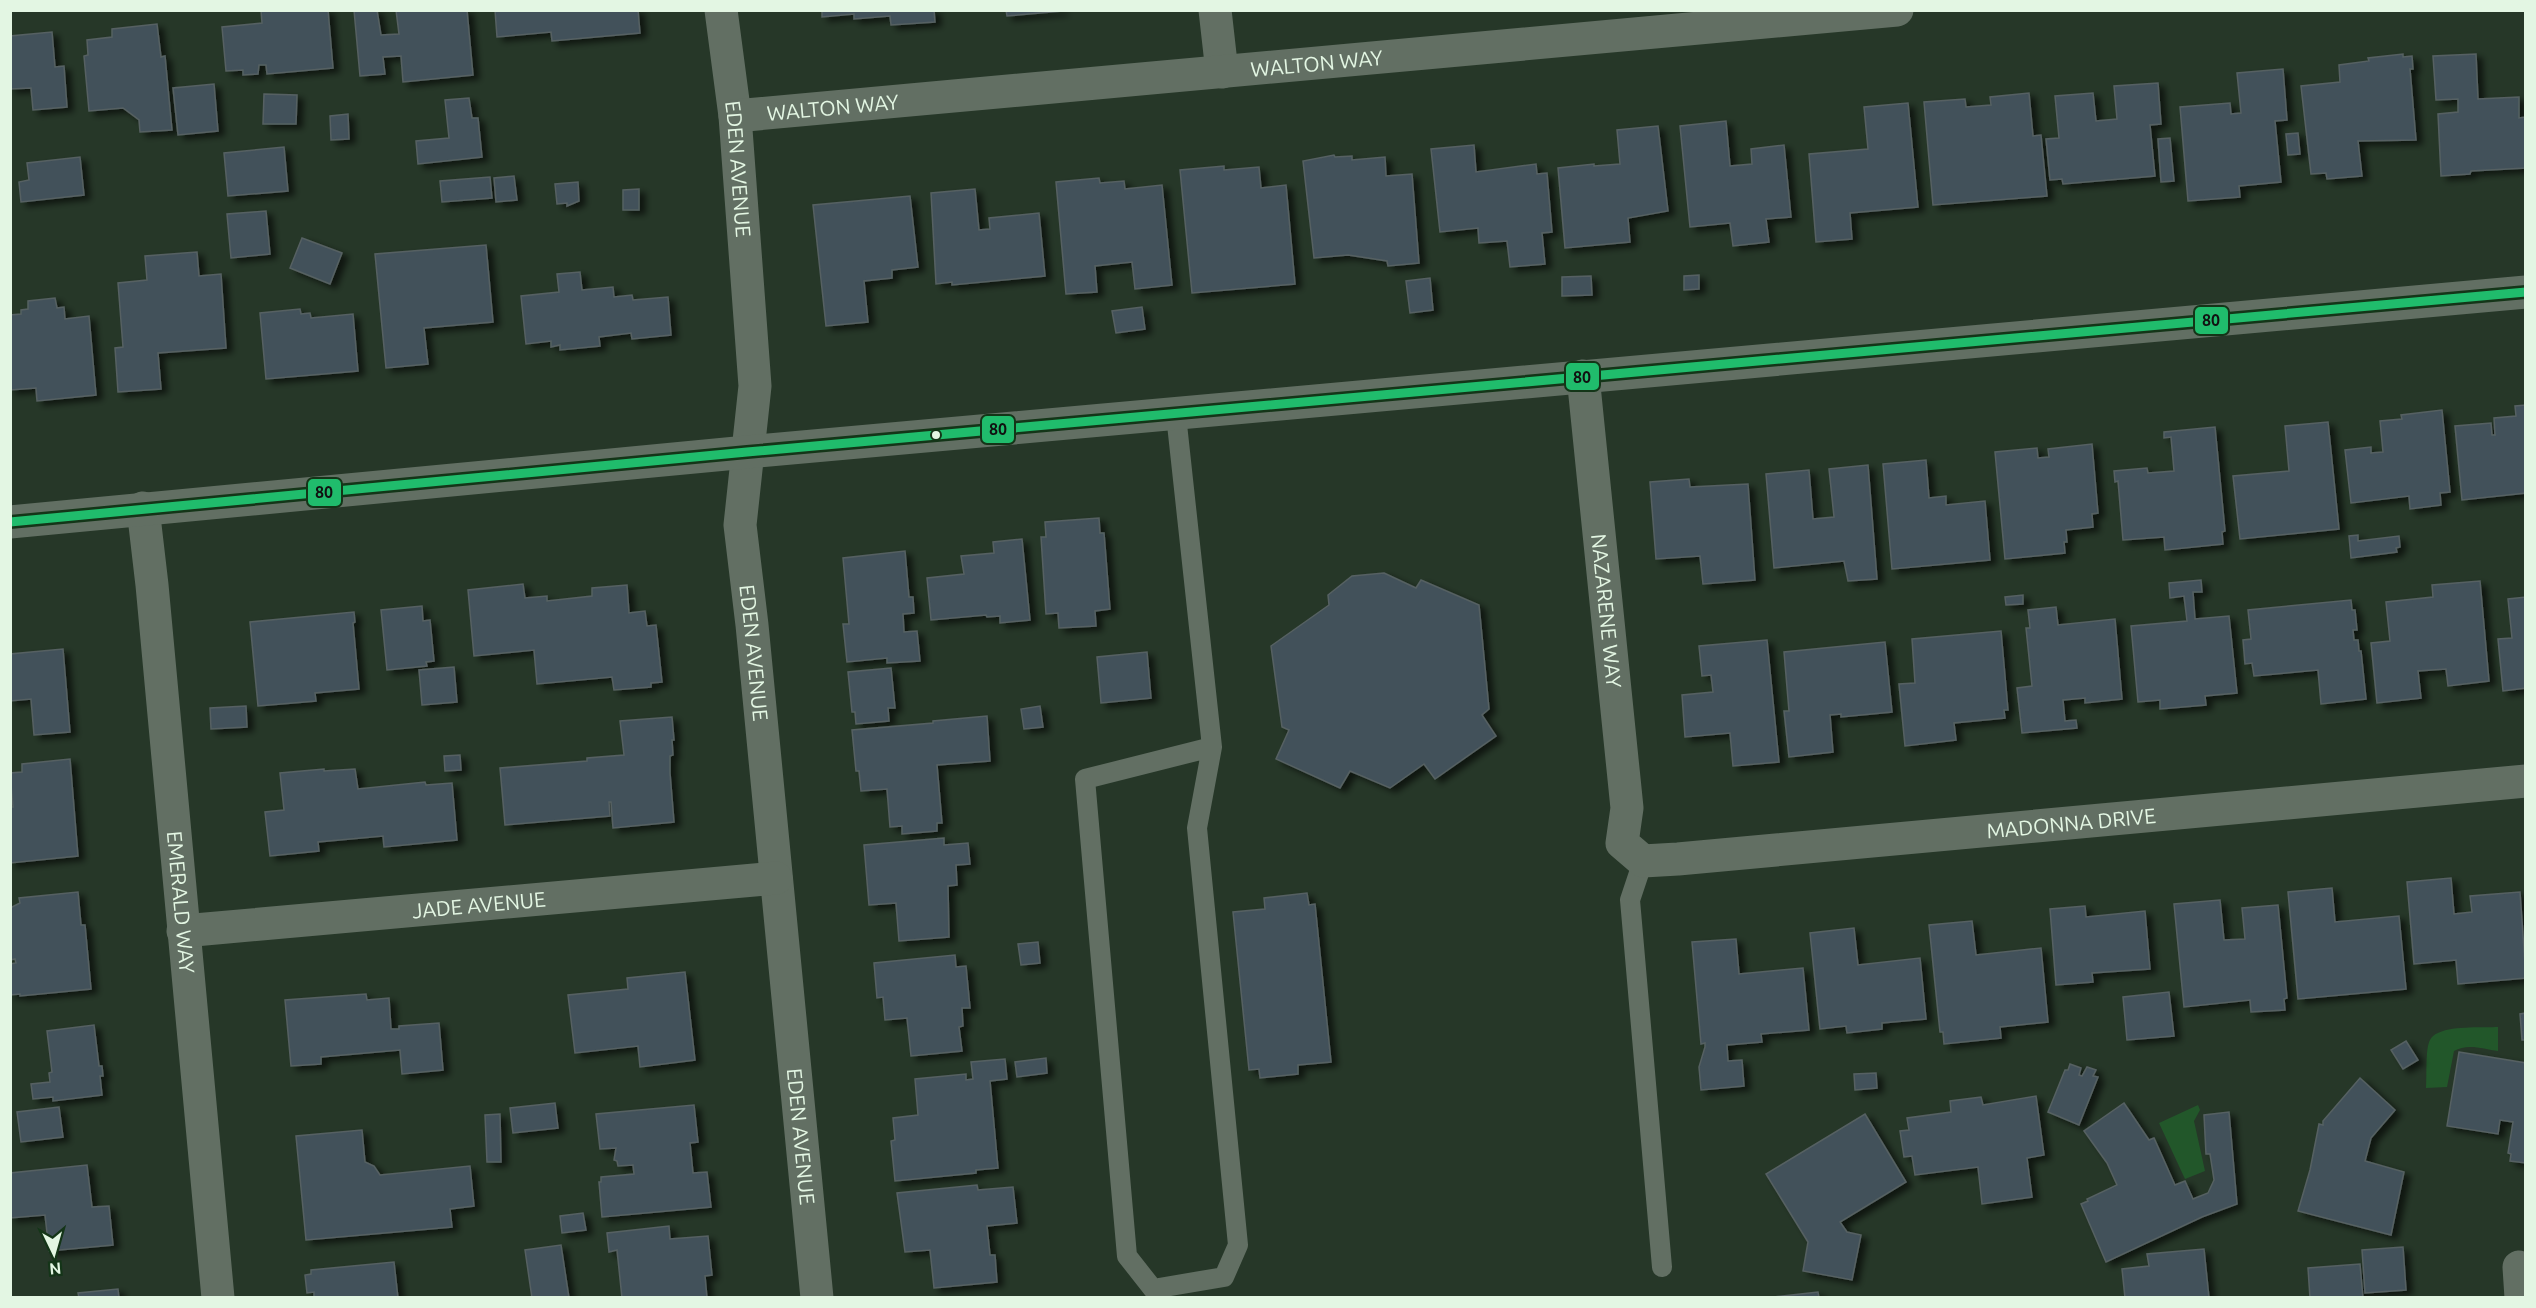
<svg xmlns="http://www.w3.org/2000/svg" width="2536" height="1308" font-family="Ubuntu,sans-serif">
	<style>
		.water { fill: #22572a }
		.building { fill: #42515a; stroke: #566162; stroke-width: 1.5; filter: url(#shadow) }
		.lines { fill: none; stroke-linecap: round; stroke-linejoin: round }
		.service { stroke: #626f63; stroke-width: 20 }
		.minor { stroke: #626f63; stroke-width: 33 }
		.tertiary { stroke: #626f63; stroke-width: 33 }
		.bus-1-casing { stroke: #143518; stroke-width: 14 }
		.bus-1 { stroke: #20bc6c; stroke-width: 9 }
		.bus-dot { fill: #e3f6e3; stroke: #143518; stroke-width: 2 }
		.labels { text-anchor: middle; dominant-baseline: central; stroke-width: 4.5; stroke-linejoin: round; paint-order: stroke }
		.street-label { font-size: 21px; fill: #e3f6e3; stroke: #143518 }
		.line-badge { stroke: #143518; stroke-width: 2 }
		.pale-badge-label { font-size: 16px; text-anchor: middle; font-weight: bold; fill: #111 }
	</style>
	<defs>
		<filter id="shadow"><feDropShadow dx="6" dy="4" stdDeviation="3" flood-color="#0009"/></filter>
	</defs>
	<rect width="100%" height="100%" fill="#263728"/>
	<g class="water">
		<path d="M2498 1027V1051C2484 1049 2467 1043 2454 1051L2447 1087 2426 1088C2427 1077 2425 1049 2430 1040 2438 1024 2482 1028 2498 1027Z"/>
		<polygon points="2198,1105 2200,1110 2194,1121 2205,1171 2185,1179 2159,1123"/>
	</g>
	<g class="building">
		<polygon points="261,10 328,10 333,68 267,74 266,65 259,65 258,74 243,75 243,70 226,71 222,27 262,23"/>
		<polygon points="354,10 377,10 381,35 399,34 396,10 467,10 473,75 403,82 401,56 383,57 385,74 360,76"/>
		<polygon points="495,10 638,10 640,33 552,41 551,32 497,37"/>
		<polygon points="822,10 934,10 935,22 891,25 890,16 854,19 854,14 822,17"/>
		<polygon points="1006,10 1062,10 1062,11 1007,16"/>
		<polygon points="157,24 161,57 165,56 172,130 140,132 139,120 123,108 89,111 84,56 88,55 87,40 112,37 112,29"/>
		<polygon points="52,32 55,67 64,66 67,107 33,110 31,88 10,89 10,36"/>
		<polygon points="2403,54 2403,57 2412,56 2413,69 2410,69 2416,140 2358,141 2362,176 2327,179 2326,173 2311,174 2301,86 2340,82 2339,65 2369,61 2368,58"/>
		<polygon points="2476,54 2478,99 2519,97 2519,118 2526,117 2526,168 2471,171 2470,174 2441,176 2438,114 2458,112 2458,99 2436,100 2433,56"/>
		<polygon points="2283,69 2287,120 2275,121 2281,182 2239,186 2240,197 2188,201 2180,107 2230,103 2231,114 2241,113 2237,73"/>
		<polygon points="2158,83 2161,124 2150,125 2155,176 2063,184 2062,179 2050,180 2046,139 2059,138 2055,96 2093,93 2096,121 2117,119 2114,86"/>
		<polygon points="214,84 218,131 178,135 173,88"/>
		<polygon points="2029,93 2033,136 2041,135 2047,196 1933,205 1924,102 1965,99 1966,107 1991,105 1990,97"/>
		<polygon points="264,94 297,95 296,124 263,124"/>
		<polygon points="469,98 472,118 478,118 482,157 418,164 416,141 449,138 445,100"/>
		<polygon points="1908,103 1918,207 1850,213 1852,239 1816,242 1809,154 1868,149 1864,107"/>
		<polygon points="348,114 349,139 331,140 330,116"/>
		<polygon points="1726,121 1730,166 1752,164 1751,149 1784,145 1791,217 1766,219 1769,242 1733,246 1730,223 1690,227 1680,126"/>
		<polygon points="1658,126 1668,211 1628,218 1630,242 1565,248 1558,168 1594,164 1594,166 1620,164 1617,130"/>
		<polygon points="2298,133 2300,154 2288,155 2286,134"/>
		<polygon points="2170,138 2174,181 2161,182 2158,139"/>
		<polygon points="1474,145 1476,172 1536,164 1537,174 1547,173 1552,232 1542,233 1545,264 1510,267 1507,241 1479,243 1478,228 1440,232 1431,149"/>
		<polygon points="284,147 288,191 228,196 224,153"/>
		<polygon points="1334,155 1335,157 1352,156 1352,160 1385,157 1386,176 1412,174 1419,263 1388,266 1387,261 1348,255 1314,258 1303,161"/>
		<polygon points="80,157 84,195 21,202 19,182 29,180 27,163"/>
		<polygon points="1224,166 1224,170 1259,167 1261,188 1286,185 1295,284 1192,293 1180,170"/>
		<polygon points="514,176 517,200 496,202 494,178"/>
		<polygon points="490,177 492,198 442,202 440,181"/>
		<polygon points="1099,178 1100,183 1124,181 1125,189 1162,185 1172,285 1135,289 1132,262 1095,266 1097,292 1066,294 1056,182"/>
		<polygon points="578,182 579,201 567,206 567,203 557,204 555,184"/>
		<polygon points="639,189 639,210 623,210 623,190"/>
		<polygon points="975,189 979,230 990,229 989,218 1039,213 1045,276 952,285 952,282 936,284 931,193"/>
		<polygon points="910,196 918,267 892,270 892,278 864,281 868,322 826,326 813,205"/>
		<polygon points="266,211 270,254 231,258 227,214"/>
		<polygon points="302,238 342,253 330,284 290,268"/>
		<polygon points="486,245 493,322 424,328 428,364 386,368 375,254"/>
		<polygon points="197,252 199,276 221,274 226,348 158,353 161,389 118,392 115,348 123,347 118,283 147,280 145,256"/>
		<polygon points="580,272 582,290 613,287 614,297 632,295 633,300 668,297 671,335 632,339 631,333 599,337 600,346 560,350 560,345 551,347 551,341 526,344 521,296 559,292 557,274"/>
		<polygon points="1699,275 1699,289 1684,290 1684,276"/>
		<polygon points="1591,276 1592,295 1562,296 1562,277"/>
		<polygon points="1430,278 1433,310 1410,313 1406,281"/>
		<polygon points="55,298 57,308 64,307 65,319 89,316 96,395 37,401 36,388 10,390 10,315 21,314 21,310 28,309 28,301"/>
		<polygon points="1142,307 1145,329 1116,333 1112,311"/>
		<polygon points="300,309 301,314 310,313 311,318 353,314 358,371 266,379 260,313"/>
		<polygon points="2526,405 2526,493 2462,500 2455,426 2491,423 2492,435 2495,435 2494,418 2516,416 2515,406"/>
		<polygon points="2442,410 2450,492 2440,493 2441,505 2410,509 2409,496 2351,503 2345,450 2371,447 2371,453 2383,452 2380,421 2402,419 2401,415"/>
		<polygon points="2328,422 2339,529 2240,539 2233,476 2289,471 2285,426"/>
		<polygon points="2215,427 2225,531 2222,532 2223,544 2165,550 2164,537 2123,540 2118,481 2115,482 2114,471 2147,468 2148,473 2174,471 2171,437 2164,438 2164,432"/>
		<polygon points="2092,444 2098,513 2092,514 2093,527 2066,530 2067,542 2064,542 2065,553 2005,559 1995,452 2037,448 2038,458 2049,457 2048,449"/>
		<polygon points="1926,460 1929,498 1946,496 1946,505 1985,501 1990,560 1892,569 1883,464"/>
		<polygon points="1868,465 1877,579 1848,581 1844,561 1774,568 1766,474 1809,470 1813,519 1834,517 1829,469"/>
		<polygon points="1689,479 1690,487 1748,484 1755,580 1703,584 1700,556 1656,559 1650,482"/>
		<polygon points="1099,518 1100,533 1104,533 1110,609 1095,611 1096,626 1059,628 1058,613 1046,614 1041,537 1046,537 1045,522"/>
		<polygon points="2358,535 2358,541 2399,536 2400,547 2396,548 2397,552 2351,558 2349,536"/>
		<polygon points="1022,539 1030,620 1000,623 1000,616 987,617 986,615 931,620 927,578 964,574 961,556 994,553 993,542"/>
		<polygon points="905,551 909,597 913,597 914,613 903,614 904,632 917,631 920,661 887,663 887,658 847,662 843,624 849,624 843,558"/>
		<polygon points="1384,573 1416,588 1421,580 1479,605 1489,709 1482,715 1496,736 1435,779 1424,764 1390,788 1350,771 1340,788 1276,759 1289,730 1282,727 1271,646 1329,605 1328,595 1352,576"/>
		<polygon points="2201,580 2202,592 2193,592 2195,619 2229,616 2237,693 2205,696 2206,705 2160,709 2160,700 2138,702 2131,626 2187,621 2184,596 2170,598 2169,583"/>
		<polygon points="2480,581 2489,681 2448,686 2446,669 2418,671 2421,698 2377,703 2371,643 2390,641 2386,602 2433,597 2432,585"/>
		<polygon points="523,584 525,598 547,596 547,601 592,596 592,588 627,585 629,613 645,611 647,626 656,625 662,682 651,683 651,687 614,690 612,677 537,684 534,650 474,656 468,590"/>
		<polygon points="2023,595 2023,604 2006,605 2005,597"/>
		<polygon points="2526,597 2526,688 2503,691 2498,639 2512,638 2508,599"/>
		<polygon points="2351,600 2352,610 2355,610 2357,630 2353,630 2354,640 2358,640 2359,651 2361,651 2366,699 2321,704 2318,670 2254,676 2252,663 2245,664 2243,640 2251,639 2248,610"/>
		<polygon points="422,606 423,621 430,620 434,661 426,662 427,666 387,670 381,610"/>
		<polygon points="2056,607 2058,625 2115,619 2122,699 2085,703 2085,698 2063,700 2065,721 2076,720 2077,728 2022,733 2017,688 2032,686 2026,628 2030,628 2028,610"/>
		<polygon points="354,612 355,622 353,623 359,689 315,693 316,701 258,706 250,622"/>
		<polygon points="2001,631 2008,710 2004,710 2005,718 1954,723 1956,740 1905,746 1899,684 1915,683 1912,639"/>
		<polygon points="1767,640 1779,762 1733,766 1730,733 1685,737 1682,695 1713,692 1711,675 1702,676 1699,646"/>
		<polygon points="1885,642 1892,712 1841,717 1841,714 1830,715 1833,752 1789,757 1784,711 1789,711 1784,652"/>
		<polygon points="63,649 70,732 34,735 31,699 10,701 10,654"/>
		<polygon points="1147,652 1151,698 1101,703 1097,657"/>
		<polygon points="454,667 457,702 422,705 419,670"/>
		<polygon points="891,668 895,708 888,708 889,721 856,724 855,712 852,712 848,672"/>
		<polygon points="246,706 247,727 211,729 210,708"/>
		<polygon points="1040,706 1043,727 1024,729 1021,709"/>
		<polygon points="987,716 990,761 937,765 942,823 937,823 937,831 902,834 902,826 890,827 887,789 861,791 859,771 856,771 852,730 933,723 933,721"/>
		<polygon points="672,717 674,740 672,740 673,755 670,756 670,773 674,822 613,828 611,802 609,802 610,816 505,825 500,768 587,761 587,758 624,755 620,721"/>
		<polygon points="460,755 461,770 445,771 444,756"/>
		<polygon points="70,759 78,856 10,863 10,807 13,807 10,773 22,772 22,764"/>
		<polygon points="324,769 324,771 355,769 358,789 425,782 426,785 452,783 457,840 384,847 383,836 318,842 319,851 270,856 265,812 284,810 280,773"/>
		<polygon points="944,838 944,845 968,843 970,864 956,865 957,885 948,886 949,937 899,941 896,903 869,905 864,845"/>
		<polygon points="2451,878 2454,914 2472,912 2470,896 2520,892 2526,978 2458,984 2456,960 2414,964 2407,882"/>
		<polygon points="2332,888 2335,922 2399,916 2406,989 2298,999 2288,892"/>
		<polygon points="78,892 81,925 85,925 91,989 20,996 20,994 10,995 10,964 16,963 15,959 10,960 10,908 20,903 19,898"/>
		<polygon points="1307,893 1309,905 1315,904 1331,1062 1298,1065 1298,1074 1260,1078 1259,1069 1249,1070 1233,912 1265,909 1264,898"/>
		<polygon points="2220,900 2224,940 2245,939 2242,908 2278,905 2287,998 2284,999 2285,1010 2251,1012 2250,1000 2184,1007 2174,904"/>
		<polygon points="2085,906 2086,917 2145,911 2150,969 2092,973 2093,982 2056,985 2050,909"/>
		<polygon points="1972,921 1976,955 2041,948 2048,1022 2000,1027 2001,1038 1944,1044 1943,1032 1940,1032 1929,925"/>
		<polygon points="1854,928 1858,965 1920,958 1926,1019 1882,1023 1882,1029 1847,1033 1846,1026 1820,1029 1810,933"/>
		<polygon points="1736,939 1739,974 1803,968 1809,1030 1761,1034 1762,1042 1727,1045 1728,1061 1742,1060 1744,1086 1701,1090 1699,1067 1705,1047 1705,1043 1701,1044 1692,942"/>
		<polygon points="1038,942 1040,963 1021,965 1018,944"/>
		<polygon points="955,955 956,967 966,966 970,1008 962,1008 963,1026 959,1027 962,1051 911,1056 907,1018 885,1020 883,997 877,998 874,963"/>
		<polygon points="685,972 695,1060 640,1067 638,1046 575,1053 568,995 628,989 627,978"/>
		<polygon points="2169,992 2174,1036 2127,1040 2123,997"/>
		<polygon points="366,994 367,1000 389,998 391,1029 399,1029 399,1026 439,1023 443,1070 402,1074 400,1050 321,1057 321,1064 291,1066 285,1000"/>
		<polygon points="2526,1013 2526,1040 2522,1040 2520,1014"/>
		<polygon points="94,1025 99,1066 102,1066 103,1076 100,1076 102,1095 53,1101 53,1097 33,1099 31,1084 50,1082 49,1073 52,1072 47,1031"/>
		<polygon points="2406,1041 2418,1060 2403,1069 2391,1050"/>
		<polygon points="2459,1052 2526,1063 2526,1163 2510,1161 2511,1154 2508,1153 2513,1122 2500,1120 2498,1134 2447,1126"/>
		<polygon points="1046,1058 1047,1073 1017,1077 1015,1062"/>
		<polygon points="1005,1059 1007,1079 990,1081 998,1168 976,1170 976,1173 895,1181 891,1141 895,1140 893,1118 918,1115 915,1079 966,1074 966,1080 973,1079 971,1062"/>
		<polygon points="2070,1064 2081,1068 2079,1075 2082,1076 2087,1067 2096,1070 2093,1076 2098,1077 2079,1125 2048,1112 2065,1070 2068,1070"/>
		<polygon points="1876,1073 1877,1088 1855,1090 1854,1074"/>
		<polygon points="2360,1078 2395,1110 2371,1138 2365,1161 2404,1172 2391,1235 2298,1211 2310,1170 2319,1124 2323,1125 2323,1121"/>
		<polygon points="2036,1096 2044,1155 2027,1158 2032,1197 1982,1204 1978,1167 1915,1175 1912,1156 1904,1157 1900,1131 1909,1130 1907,1118 1951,1112 1950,1101 1981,1097 1983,1105"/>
		<polygon points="555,1103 558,1128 513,1133 510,1108"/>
		<polygon points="2124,1103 2149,1140 2154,1138 2175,1185 2185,1181 2193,1199 2208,1193 2214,1180 2210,1154 2206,1154 2204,1115 2229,1112 2237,1204 2202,1217 2106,1262 2081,1204 2088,1201 2087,1199 2117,1185 2107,1163 2084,1131"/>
		<polygon points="694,1105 698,1142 690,1143 693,1173 707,1172 711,1207 602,1217 599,1182 601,1182 601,1177 634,1174 633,1165 618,1166 617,1161 614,1160 616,1148 600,1149 596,1114"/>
		<polygon points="59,1107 63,1137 21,1142 17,1112"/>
		<polygon points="500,1114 501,1162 487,1162 485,1115"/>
		<polygon points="1865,1114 1906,1182 1840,1222 1847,1232 1861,1235 1852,1280 1803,1271 1808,1242 1766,1174"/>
		<polygon points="362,1130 365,1162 374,1166 380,1175 470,1166 474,1206 450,1209 452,1227 306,1240 296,1136"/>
		<polygon points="87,1165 92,1207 109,1206 113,1245 49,1251 45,1215 10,1218 10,1173"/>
		<polygon points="977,1185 978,1190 1013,1187 1017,1223 987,1226 990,1255 995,1255 997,1282 934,1288 930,1250 905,1252 897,1193"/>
		<polygon points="583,1213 586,1230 562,1233 560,1216"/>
		<polygon points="669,1226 670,1239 708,1236 712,1275 705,1276 707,1298 622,1298 617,1250 609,1252 607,1233"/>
		<polygon points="561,1245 569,1298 532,1298 525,1250"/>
		<polygon points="2403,1247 2406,1290 2365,1293 2362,1250"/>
		<polygon points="2204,1249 2209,1298 2125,1298 2122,1269 2149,1266 2147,1254"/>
		<polygon points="394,1262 398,1298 314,1298 314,1292 307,1293 305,1275 311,1274 311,1270"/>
		<polygon points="2360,1264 2363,1298 2310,1298 2308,1268"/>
		<polygon points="118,1289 119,1298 79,1298 78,1293"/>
		<polygon points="1818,1292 1819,1298 1774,1298 1774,1297"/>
	</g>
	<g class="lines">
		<g class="service">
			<polyline points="1176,415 1212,747 1197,828 1238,1245 1224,1277 1153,1289 1127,1256 1085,779 1212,747"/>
			<polyline points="1643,861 1630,900 1662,1267"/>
		</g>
		<g class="minor">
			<path id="s1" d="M721 10 735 116 755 386 740 525 752 625 817 1298"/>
			<polyline points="1215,10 1222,72"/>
			<path id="s2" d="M735 116 1897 10"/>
			<path id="s3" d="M1583 376 1627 808 1622 843 1643 861 1678 859 2526 781"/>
			<path id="s4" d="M143 508 152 585 218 1298"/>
			<path id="s5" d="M183 931 776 878"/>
			<polyline points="2519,1267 2521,1298"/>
		</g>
		<polyline class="tertiary" points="10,522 747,452 2526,292"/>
		<g class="bus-1-casing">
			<polyline id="bus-1" points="10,522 747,452 2526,292"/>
		</g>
		<use href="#bus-1" class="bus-1"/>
	</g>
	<circle class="bus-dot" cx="936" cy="435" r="5"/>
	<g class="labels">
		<g class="street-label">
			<text stroke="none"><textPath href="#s2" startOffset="584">WALTON WAY</textPath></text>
			<text stroke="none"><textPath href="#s2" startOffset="98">WALTON WAY</textPath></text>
			<text stroke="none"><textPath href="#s1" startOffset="160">EDEN AVENUE</textPath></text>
			<text stroke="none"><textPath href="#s3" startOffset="236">NAZARENE WAY</textPath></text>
			<text stroke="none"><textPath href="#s1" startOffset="646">EDEN AVENUE</textPath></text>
			<text stroke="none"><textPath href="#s3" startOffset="927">MADONNA DRIVE</textPath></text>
			<text stroke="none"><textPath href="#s4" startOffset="396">EMERALD WAY</textPath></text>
			<text stroke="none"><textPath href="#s5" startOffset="297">JADE AVENUE</textPath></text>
			<text stroke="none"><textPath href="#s1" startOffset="1132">EDEN AVENUE</textPath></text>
		</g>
	</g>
	<g class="line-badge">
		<rect x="2194" y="306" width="35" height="29" rx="6" fill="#20bc6c"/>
		<rect x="1565" y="362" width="35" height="29" rx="6" fill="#20bc6c"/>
		<rect x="981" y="415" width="34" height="29" rx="6" fill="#20bc6c"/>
		<rect x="307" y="478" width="35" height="29" rx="6" fill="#20bc6c"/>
	</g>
	<g class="pale-badge-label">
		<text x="2211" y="326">80</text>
		<text x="1582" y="383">80</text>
		<text x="998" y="435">80</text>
		<text x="324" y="498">80</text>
	</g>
	<rect width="2536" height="1308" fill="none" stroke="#e3f6e3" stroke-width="24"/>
	<g transform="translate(54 1254) rotate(175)" stroke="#143518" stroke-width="4.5" paint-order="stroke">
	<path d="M0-4.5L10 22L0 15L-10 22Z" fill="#e3f6e3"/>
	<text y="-9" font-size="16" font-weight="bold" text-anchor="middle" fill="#e3f6e3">N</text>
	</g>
</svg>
